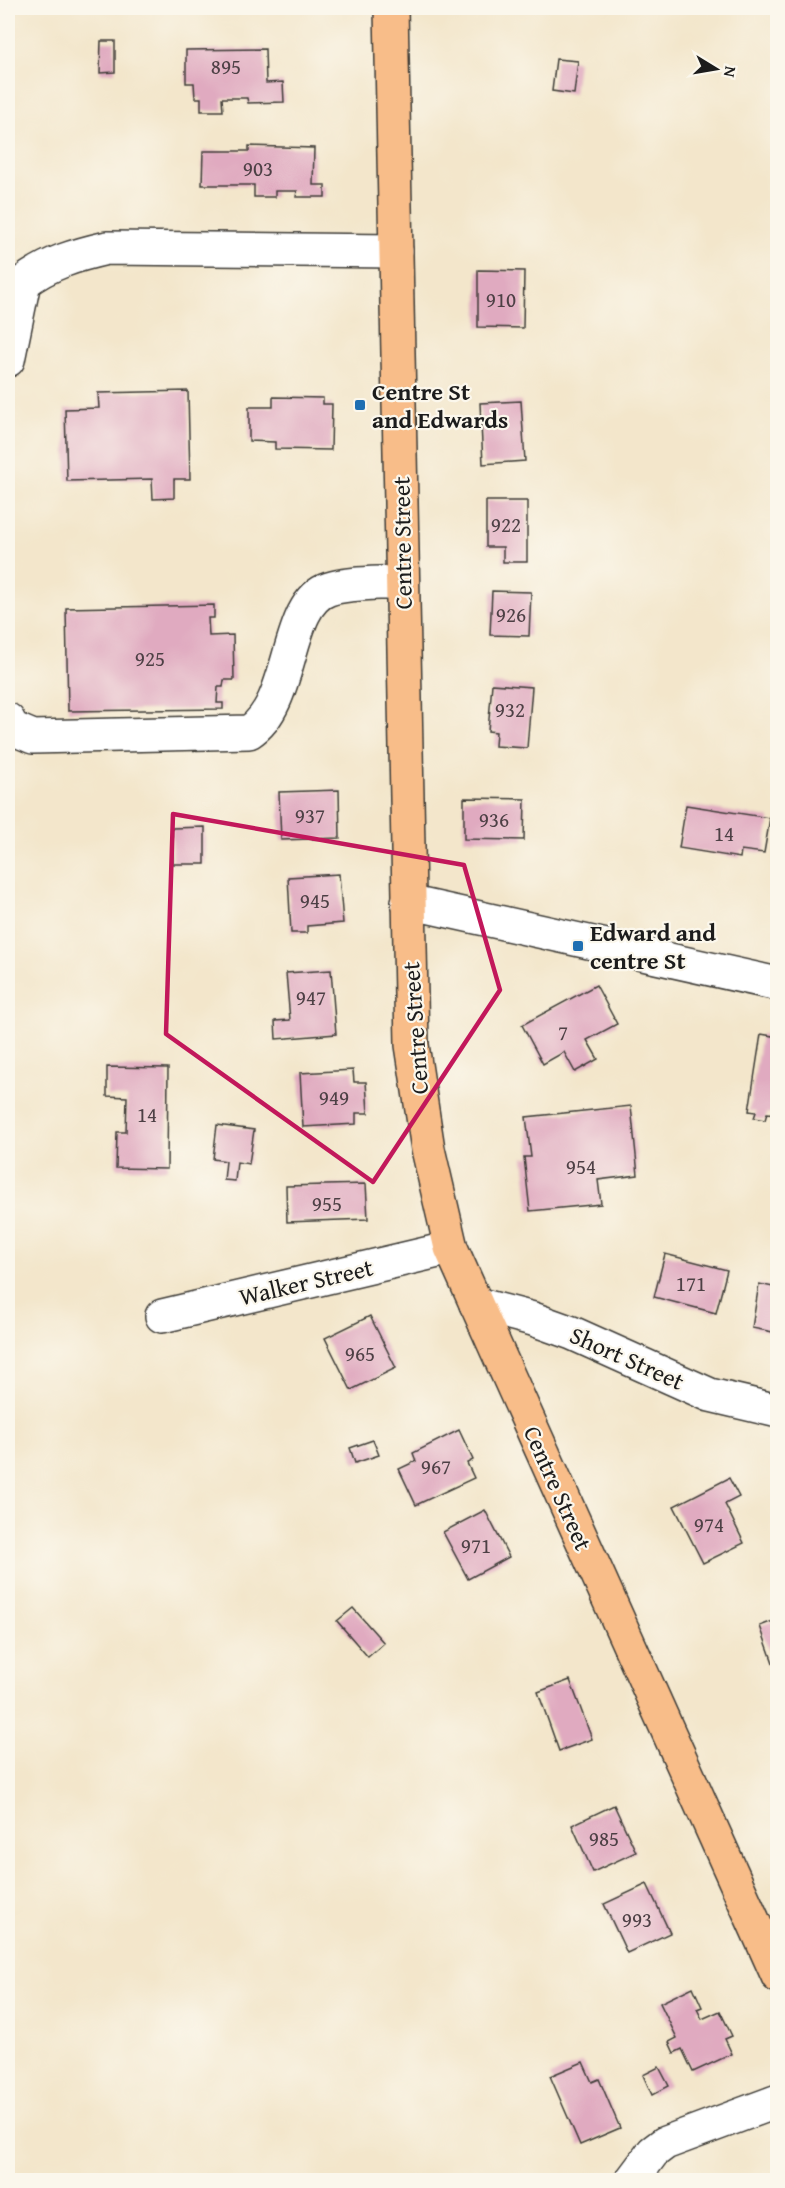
<svg xmlns="http://www.w3.org/2000/svg" width="785" height="2188" font-family="'Gentium Book Plus',serif">
	<style>
		.building { fill: #e0aac0 }
		.lines { fill: none; stroke-linecap: round; stroke-linejoin: round }
		.minor-casing { stroke: #3c3a36; stroke-width: 36 }
		.major-casing { stroke: #3c3a36; stroke-width: 36 }
		.minor { stroke: #fff; stroke-width: 33 }
		.major { stroke: #f8bd89; stroke-width: 33 }
		.marked { fill: none; stroke: #c2185b; stroke-width: 4.5; stroke-linejoin: round }
		.poi-dot { fill: #1f6fb2; stroke: #fbf7ec; stroke-width: 2 }
		.labels { text-anchor: middle; dominant-baseline: central; stroke-width: 4.5; stroke-linejoin: round; paint-order: stroke }
		.number-label { font-size: 21px; fill: #4d4045 }
		.poi-label { font-size: 24px; font-weight: bold; fill: #1c1c1c; stroke: #fbf7ec; text-anchor: start }
		.street-label { font-size: 24px; fill: #1c1c1c; stroke: #fbf7ec }
	</style>
	<rect width="100%" height="100%" fill="#fbf7ec"/>
	<filter id="ink" filterUnits="userSpaceOnUse"><feTurbulence type="fractalNoise" baseFrequency=".0167" numOctaves="2"/><feDisplacementMap in="SourceGraphic" scale="12" xChannelSelector="R" yChannelSelector="G"/><feConvolveMatrix kernelMatrix="1 2 1 2 8 2 1 2 1" color-interpolation-filters="sRGB"/></filter>
	<filter id="wash" filterUnits="userSpaceOnUse"><feTurbulence type="fractalNoise" baseFrequency=".008" numOctaves="4" result="noise"/><feDisplacementMap in="SourceGraphic" scale="24" xChannelSelector="R" yChannelSelector="G"/><feGaussianBlur stdDeviation="1.35" result="paint"/><feColorMatrix in="noise" values="0 0 0 0 0 0 0 0 0 0 0 0 0 0 0 0 0 1.4 0 .05"/><feComposite in="paint" operator="in"/></filter>
	<g filter="url(#wash)">
		<rect width="100%" height="100%" fill="#f3e6cb"/>
		<g id="blocks">
			<g class="building">
				<polygon points="101,41 115,41 115,72 100,73"/>
				<polygon points="265,49 266,83 283,82 284,102 248,103 247,98 222,98 223,111 201,111 201,98 195,98 194,83 186,83 186,50"/>
				<polygon points="556,59 578,61 574,94 552,91"/>
				<polygon points="249,146 314,148 313,185 325,185 325,197 296,197 297,191 275,191 275,197 254,197 254,185 202,185 203,151 249,151"/>
				<polygon points="478,270 524,271 523,328 478,327"/>
				<polygon points="188,391 190,479 174,479 174,498 153,499 152,479 67,481 65,409 99,408 98,393"/>
				<polygon points="273,397 323,398 323,404 332,404 331,450 275,449 275,442 249,441 249,407 273,407"/>
				<polygon points="521,401 525,461 483,464 480,403"/>
				<polygon points="486,501 527,501 527,562 503,562 503,547 486,547"/>
				<polygon points="492,591 531,592 529,636 490,635"/>
				<polygon points="214,605 214,618 208,618 209,636 233,635 234,680 224,680 223,687 218,687 217,703 223,703 223,709 68,711 66,608"/>
				<polygon points="492,684 532,687 527,748 495,746 496,732 488,731"/>
				<polygon points="339,790 340,838 281,840 279,792"/>
				<polygon points="464,798 525,799 524,840 464,839"/>
				<polygon points="686,805 770,818 764,853 741,850 740,858 679,848"/>
				<polygon points="205,827 205,864 173,864 172,828"/>
				<polygon points="339,874 343,923 307,926 307,933 291,933 288,877"/>
				<polygon points="331,970 336,1034 276,1039 275,1021 290,1020 286,973"/>
				<polygon points="596,985 617,1024 587,1040 598,1059 575,1072 564,1052 543,1064 522,1025"/>
				<polygon points="761,1034 778,1037 778,1114 767,1113 765,1120 754,1118 756,1112 749,1111"/>
				<polygon points="107,1067 168,1068 167,1169 116,1168 117,1132 126,1132 127,1097 107,1096"/>
				<polygon points="353,1070 354,1082 366,1082 368,1113 356,1113 356,1124 303,1127 300,1073"/>
				<polygon points="631,1106 638,1175 598,1180 601,1204 530,1211 524,1157 531,1157 526,1117"/>
				<polygon points="217,1125 254,1130 249,1164 237,1162 235,1181 224,1180 226,1161 213,1159"/>
				<polygon points="366,1184 368,1219 287,1222 286,1186"/>
				<polygon points="665,1254 727,1270 716,1313 654,1297"/>
				<polygon points="759,1284 778,1288 778,1333 752,1328"/>
				<polygon points="370,1316 396,1368 351,1390 325,1338"/>
				<polygon points="459,1430 473,1460 467,1463 474,1478 416,1505 399,1469 416,1461 413,1453"/>
				<polygon points="373,1440 379,1455 355,1463 350,1448"/>
				<polygon points="729,1478 739,1497 725,1504 744,1543 703,1563 674,1506"/>
				<polygon points="485,1510 509,1557 468,1579 443,1532"/>
				<polygon points="353,1608 384,1643 368,1657 337,1621"/>
				<polygon points="778,1619 778,1674 777,1674 760,1626"/>
				<polygon points="570,1680 592,1739 559,1751 538,1692"/>
				<polygon points="614,1805 636,1852 593,1872 572,1825"/>
				<polygon points="647,1884 670,1933 627,1953 604,1904"/>
				<polygon points="693,1987 702,2007 697,2009 702,2019 720,2011 732,2036 725,2039 732,2054 693,2072 682,2049 674,2053 669,2042 677,2038 660,2003"/>
				<polygon points="583,2062 592,2082 599,2079 620,2128 580,2145 550,2076"/>
				<polygon points="659,2067 669,2086 652,2095 643,2075"/>
			</g>
		</g>
	</g>
	<g filter="url(#ink)">
		<use href="#blocks" fill-opacity="0" stroke="#3c3a36" stroke-width="1.5"/>
		<g class="lines">
			<g class="minor-casing">
				<g id="minor">
					<path d="M8 360 24 282C49 263 76 255 107 248L396 251"/>
					<path d="M8 720 12 728 33 737 249 732C295 703 284 603 329 589 351 582 380 584 402 582"/>
					<polyline points="408,902 778,984"/>
					<polyline points="476,1304 533,1319 572,1333 710,1395 778,1411"/>
					<polyline points="162,1316 451,1248"/>
					<polyline points="632,2180 653,2152 665,2143 778,2101"/>
				</g>
			</g>
			<g class="major-casing">
				<polyline id="major" points="391,8 412,1045 428,1149 451,1248 778,1976"/>
			</g>
			<use href="#minor" class="minor"/>
			<use href="#major" class="major"/>
		</g>
	</g>
	<path class="marked" d="M173 814 464 865 500 990 373 1182 166 1034Z"/>
	<g class="poi-dot">
		<rect x="354" y="399" width="12" height="12" rx="3"/>
		<rect x="572" y="940" width="12" height="12" rx="3"/>
	</g>
	<g class="labels">
		<g class="number-label">
			<text x="226" y="66">895</text>
			<text x="258" y="168">903</text>
			<text x="501" y="299">910</text>
			<text x="506" y="524">922</text>
			<text x="511" y="614">926</text>
			<text x="150" y="658">925</text>
			<text x="510" y="709">932</text>
			<text x="310" y="815">937</text>
			<text x="494" y="819">936</text>
			<text x="724" y="833">14</text>
			<text x="315" y="900">945</text>
			<text x="311" y="997">947</text>
			<text x="563" y="1032">7</text>
			<text x="334" y="1097">949</text>
			<text x="147" y="1114">14</text>
			<text x="581" y="1166">954</text>
			<text x="327" y="1203">955</text>
			<text x="691" y="1283">171</text>
			<text x="360" y="1353">965</text>
			<text x="436" y="1466">967</text>
			<text x="709" y="1524">974</text>
			<text x="476" y="1545">971</text>
			<text x="604" y="1838">985</text>
			<text x="637" y="1919">993</text>
		</g>
		<g class="poi-label">
			<text x="372" y="391">Centre St<tspan x="372" dy="28">and Edwards</tspan></text>
			<text x="590" y="932">Edward and<tspan x="590" dy="28">centre St</tspan></text>
		</g>
		<g class="street-label">
			<text transform="translate(402 543) rotate(-91)">Centre Street</text>
			<text transform="translate(415 1028) rotate(-94)">Centre Street</text>
			<text transform="translate(306 1282) rotate(-13)">Walker Street</text>
			<text transform="translate(627 1358) rotate(24)">Short Street</text>
			<text transform="translate(558 1488) rotate(66)">Centre Street</text>
		</g>
	</g>
	<rect width="785" height="2188" fill="none" stroke="#fbf7ec" stroke-width="30"/>
	<g transform="translate(716 69) rotate(101)" stroke="#fbf7ec" stroke-width="4.5" paint-order="stroke">
	<path d="M0-4.5L10 22L0 15L-10 22Z" fill="#1c1c1c"/>
	<text y="-9" font-size="16" font-weight="bold" text-anchor="middle" fill="#1c1c1c">N</text>
	</g>
</svg>
